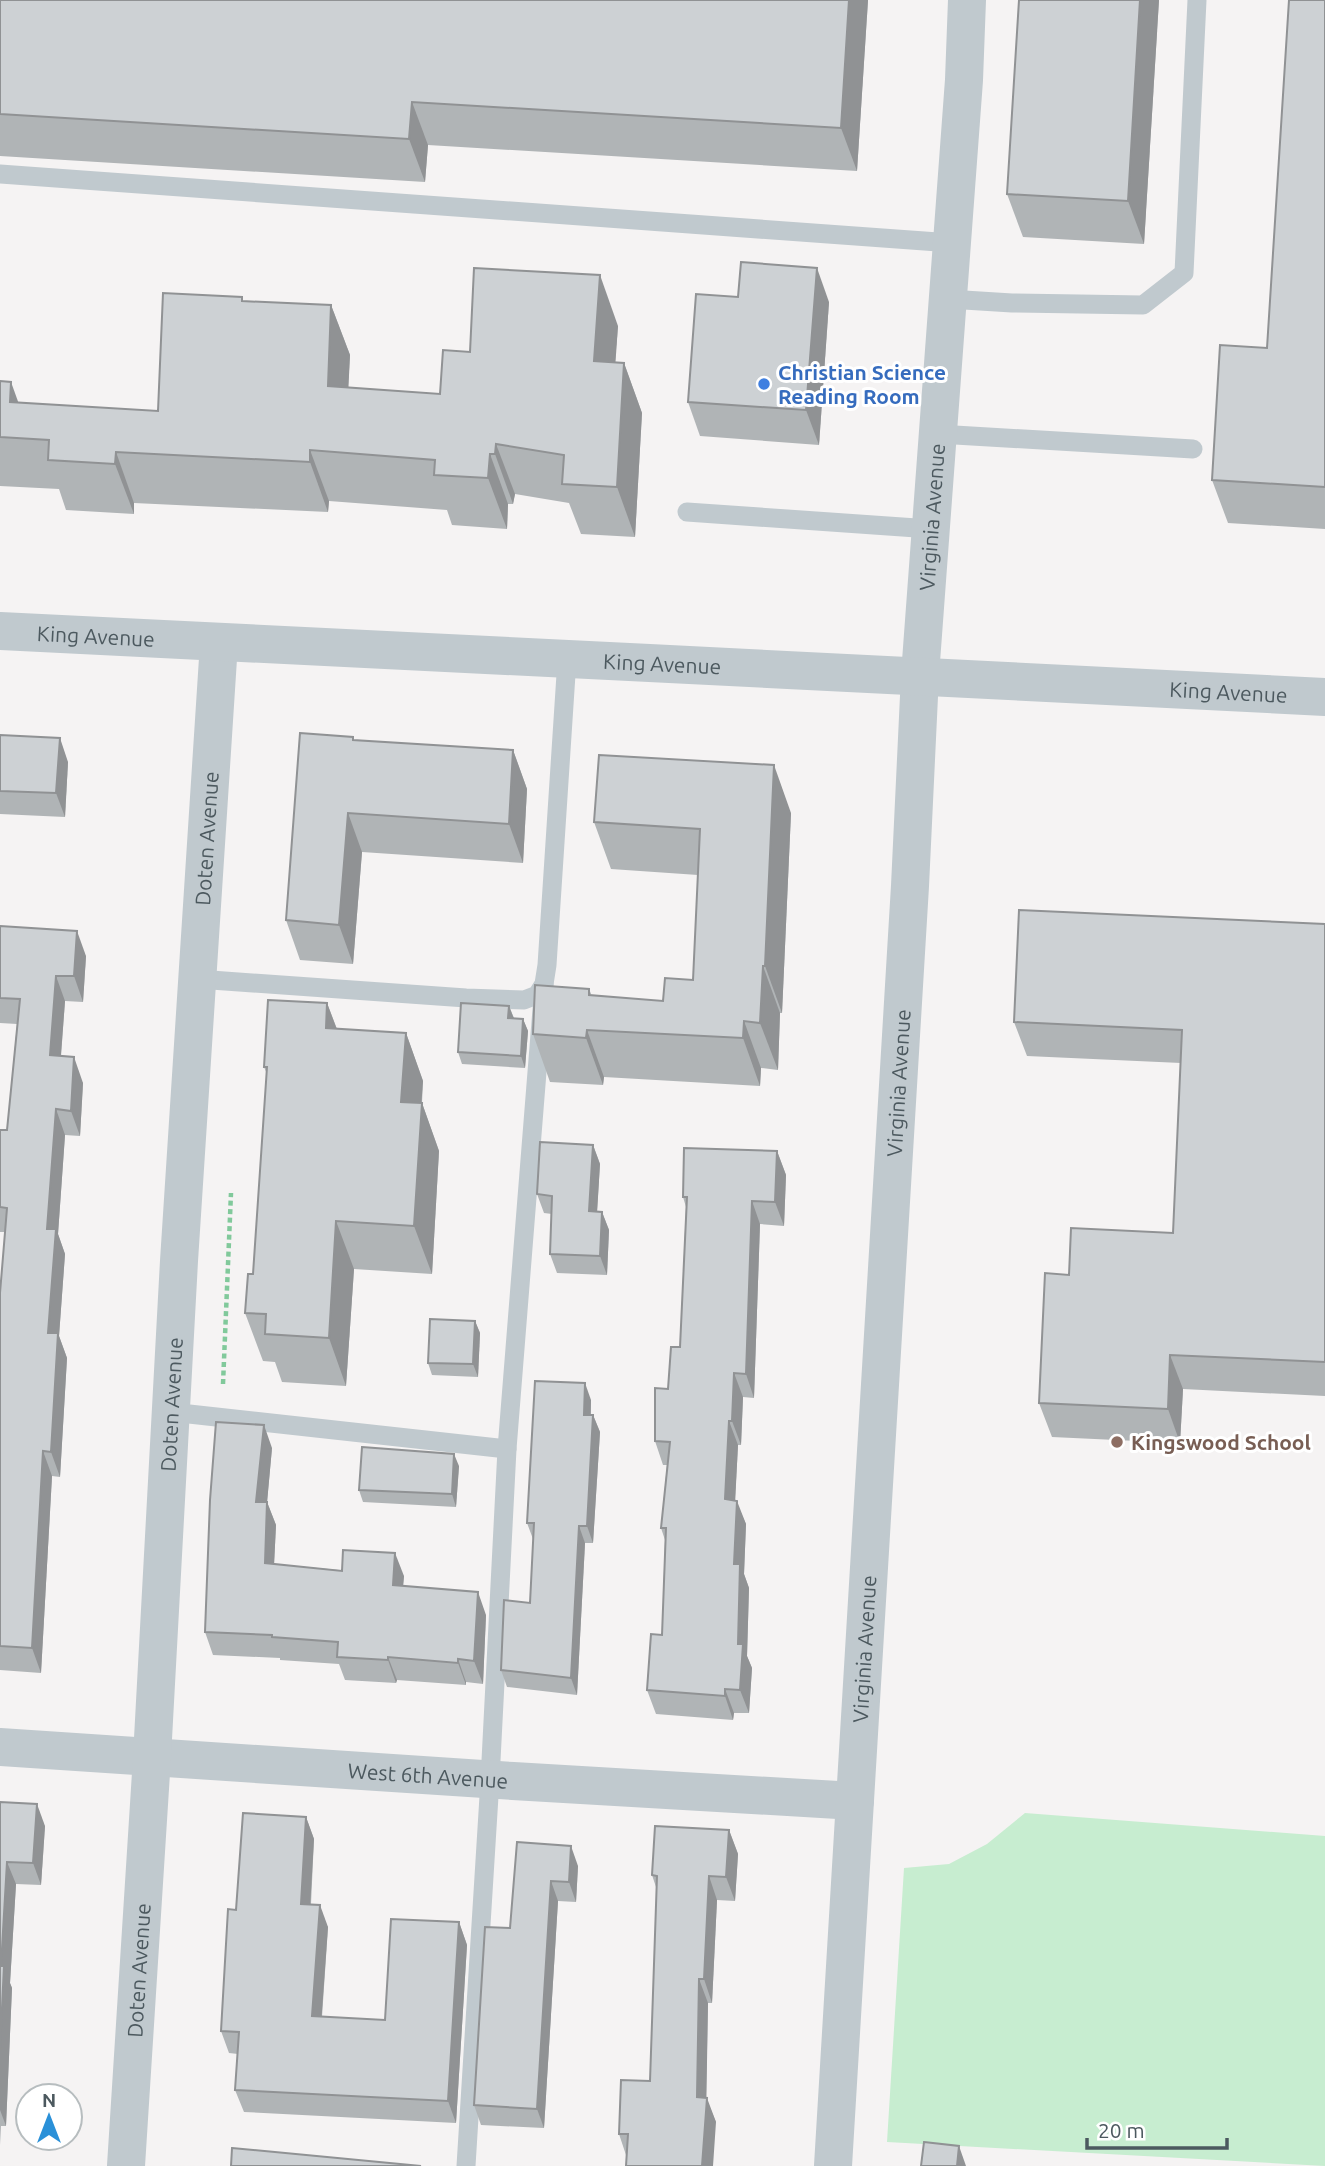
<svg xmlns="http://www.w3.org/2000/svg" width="1325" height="2166" font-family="Ubuntu,sans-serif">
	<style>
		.green { fill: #c7edd0 }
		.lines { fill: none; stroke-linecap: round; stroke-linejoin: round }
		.path { stroke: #81c99b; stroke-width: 4.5; stroke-dasharray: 5 3.5; stroke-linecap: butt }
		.service { stroke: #c0c9ce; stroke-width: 19 }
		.minor { stroke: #c0c9ce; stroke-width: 38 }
		.tertiary { stroke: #c0c9ce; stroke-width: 38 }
		.wall { fill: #b0b4b6 }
		.shaded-wall { fill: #909294 }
		.building { fill: #cdd1d4; stroke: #909294; stroke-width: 2 }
		.shop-dot { fill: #3f7fe0; stroke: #fff; stroke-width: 2.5 }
		.education-dot { fill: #8d6e63; stroke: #fff; stroke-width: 2.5 }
		.labels { text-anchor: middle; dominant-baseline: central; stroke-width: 6; stroke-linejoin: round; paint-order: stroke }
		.shop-label { font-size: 21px; font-weight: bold; fill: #366cbe; stroke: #fff; text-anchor: start }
		.street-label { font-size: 21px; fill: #4c595f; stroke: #fff }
		.education-label { font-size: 21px; font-weight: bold; fill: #785e54; stroke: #fff; text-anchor: start }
	</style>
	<rect width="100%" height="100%" fill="#f5f3f3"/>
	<polygon class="green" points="1025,1813 1325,1836 1325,2166 887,2142 904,1868 949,1864 987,1844"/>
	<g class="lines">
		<polyline class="path" points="223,1384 231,1193"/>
		<g class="service">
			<polyline points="0,174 952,243"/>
			<polyline points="948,299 1012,303 1143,305 1184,273 1197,0"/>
			<polyline points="938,434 1193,449"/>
			<polyline points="687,512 931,529"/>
			<polyline points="197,979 466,998 524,1000 537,995 544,984 547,965 567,659"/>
			<polyline points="171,1412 507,1449"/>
			<polyline points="466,2166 490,1780 507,1449 544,984"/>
		</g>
		<g class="minor">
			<path id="s1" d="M0 1747 513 1781 855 1801"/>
			<path id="s2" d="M126 2166 152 1757 179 1261 219 643"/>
			<path id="s3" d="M833 2166 910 886 920 675 964 80 967 0"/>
		</g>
		<path class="tertiary" id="s4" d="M0 631C442 654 883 673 1325 697"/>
	</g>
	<g class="wall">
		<polygon points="0,0 868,0 857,171 428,145 425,182 0,156"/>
		<polygon points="1159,0 1144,244 1023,237 1007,194"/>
		<polygon points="1325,0 1325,529 1228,523 1212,480 1267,348"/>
		<polygon points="242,297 243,301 331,305 350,355 348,388 440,394 470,352 618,326 615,362 624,363 642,413 635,537 581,534 569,503 515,494 513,504 508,504 507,529 452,525 447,510 329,501 328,512 134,503 134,514 66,510 59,489 0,486 0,381 18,403 158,411"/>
		<polygon points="738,297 829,302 819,445 700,436 688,402"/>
		<polygon points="0,735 68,762 65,817 0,814"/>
		<polygon points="354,740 513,750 527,789 523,863 362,852 353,964 300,960 286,920"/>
		<polygon points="791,813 782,1013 780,1013 778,1070 761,1068 760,1086 604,1077 603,1085 550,1082 533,1034 589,989 592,996 663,1001 693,980 698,875 611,869 594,822"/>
		<polygon points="1325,924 1325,1396 1183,1389 1180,1443 1052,1437 1039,1403 1069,1275 1173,1233 1181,1063 1027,1056 1014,1022"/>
		<polygon points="0,926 86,956 83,1002 65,1001 61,1056 83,1083 80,1136 65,1135 58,1234 65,1254 59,1336 67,1358 60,1477 52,1476 41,1673 0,1670 0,1293 5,1232 0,1232 0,1130 7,1130 17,1024 0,1023"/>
		<polygon points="327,1003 337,1029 406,1033 423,1081 422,1103 439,1151 432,1274 354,1269 346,1386 282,1382 275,1362 263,1361 245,1313 253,1274 267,1074 264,1067"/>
		<polygon points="509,1006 514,1018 523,1019 528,1031 525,1068 462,1064 458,1052"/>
		<polygon points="593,1145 600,1164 597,1211 602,1212 609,1230 607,1275 557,1273 550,1254 552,1214 544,1213 537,1194"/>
		<polygon points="777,1151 786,1175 784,1226 760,1224 754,1398 743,1397 741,1445 738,1445 735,1500 746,1524 744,1574 749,1588 747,1656 752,1668 749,1713 734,1713 733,1720 656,1714 647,1690 662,1635 665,1540 661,1528 667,1465 663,1465 655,1441 668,1389 680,1347 686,1207 683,1197"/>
		<polygon points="475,1321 480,1333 478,1377 432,1375 428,1363"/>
		<polygon points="591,1400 591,1415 593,1415 600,1432 593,1543 585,1543 577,1695 507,1687 501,1670 530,1603 533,1539 527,1523"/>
		<polygon points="272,1448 267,1502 276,1525 274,1564 404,1576 403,1586 486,1615 483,1684 466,1682 466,1685 397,1680 396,1683 345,1680 339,1664 280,1660 280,1658 213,1655 205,1632"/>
		<polygon points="459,1466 456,1507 363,1502 359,1490"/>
		<polygon points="0,1802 45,1826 41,1885 16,1884 10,1983 12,1988 6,2126 1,2126 0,2145"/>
		<polygon points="306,1817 314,1839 311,1904 328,1927 322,2017 385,2020 459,1922 467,1945 456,2123 244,2112 235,2090 238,2054 229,2053 221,2031 236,1910"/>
		<polygon points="729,1830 738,1854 735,1901 717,1900 712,2003 708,2003 706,2098 716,2122 626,2155 619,2134 650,2081 657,1890 652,1875"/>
		<polygon points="517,1842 578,1866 576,1902 558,1901 544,2128 481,2125 474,2105 510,1928"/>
	</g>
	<g class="shaded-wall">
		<polygon points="849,0 868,0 857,171 841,128"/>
		<polygon points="1140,0 1159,0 1144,244 1128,201"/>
		<polygon points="412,102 428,145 425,182 409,139"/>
		<polygon points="817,268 829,302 819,445 806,410"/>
		<polygon points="600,275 618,326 612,411 594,361"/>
		<polygon points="331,305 350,355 346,436 328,386"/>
		<polygon points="624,363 642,413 635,537 617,487"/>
		<polygon points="11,382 29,432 10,402"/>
		<polygon points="496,444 515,494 513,504 495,454"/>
		<polygon points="310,450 329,501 328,512 310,462"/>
		<polygon points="116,452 134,503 134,514 115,464"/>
		<polygon points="490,454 508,504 507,529 488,478"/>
		<polygon points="60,738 68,762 65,817 56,793"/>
		<polygon points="513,750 527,789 523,863 509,824"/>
		<polygon points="774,765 791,813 782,1013 765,966"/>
		<polygon points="348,813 362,852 353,964 339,925"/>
		<polygon points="77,931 86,956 83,1002 74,976"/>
		<polygon points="763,966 780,1013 778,1070 760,1023"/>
		<polygon points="56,976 65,1001 59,1080 50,1055"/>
		<polygon points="327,1003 345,1051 326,1028"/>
		<polygon points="509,1006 514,1019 508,1018"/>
		<polygon points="523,1019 528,1031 525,1068 521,1056"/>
		<polygon points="744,1021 761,1068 760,1086 743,1038"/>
		<polygon points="587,1030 604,1077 603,1085 586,1038"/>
		<polygon points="406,1033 423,1081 418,1150 401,1102"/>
		<polygon points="74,1057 83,1083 80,1136 71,1111"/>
		<polygon points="422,1103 439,1151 432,1274 414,1226"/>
		<polygon points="56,1109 65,1135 58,1234 65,1254 59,1336 67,1358 60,1477 51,1452 48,1333 47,1229"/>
		<polygon points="593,1145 600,1164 596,1230 589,1211"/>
		<polygon points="777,1151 786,1175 784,1226 775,1202"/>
		<polygon points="752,1201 760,1224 754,1398 746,1374"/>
		<polygon points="602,1212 609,1230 607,1275 600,1256"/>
		<polygon points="336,1221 354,1269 346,1386 329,1338"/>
		<polygon points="475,1321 480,1333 478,1377 473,1364"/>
		<polygon points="1170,1355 1183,1389 1180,1443 1168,1409"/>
		<polygon points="734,1373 743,1397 741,1445 732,1421"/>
		<polygon points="585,1383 591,1400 590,1432 584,1415"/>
		<polygon points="593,1415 600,1432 593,1543 587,1526"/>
		<polygon points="729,1421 738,1445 734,1523 725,1499"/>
		<polygon points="264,1425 272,1448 265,1525 256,1502"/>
		<polygon points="43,1451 52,1476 41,1673 32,1648"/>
		<polygon points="454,1454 459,1466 456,1507 452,1494"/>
		<polygon points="737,1501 746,1524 744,1574 749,1588 747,1656 752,1668 749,1713 740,1690 734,1564"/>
		<polygon points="267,1502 276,1525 273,1586 265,1563"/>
		<polygon points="579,1526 585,1543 577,1695 571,1678"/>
		<polygon points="395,1553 404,1576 401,1608 393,1585"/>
		<polygon points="478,1592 486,1615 483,1684 474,1661"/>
		<polygon points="388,1657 397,1680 396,1683 388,1660"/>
		<polygon points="458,1659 466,1682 466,1685 458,1663"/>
		<polygon points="725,1689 734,1713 733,1720 725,1696"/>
		<polygon points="37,1804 45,1826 41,1885 33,1863"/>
		<polygon points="306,1817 314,1839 309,1926 301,1904"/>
		<polygon points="729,1830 738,1854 735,1901 726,1877"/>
		<polygon points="571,1846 578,1866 576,1902 569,1882"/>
		<polygon points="7,1862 16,1884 10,1983 12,1988 6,2126 0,2110 0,2049 1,1966"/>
		<polygon points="709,1876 717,1900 712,2003 704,1979"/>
		<polygon points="551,1881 558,1901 544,2128 537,2109"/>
		<polygon points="320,1905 328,1927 320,2039 312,2016"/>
		<polygon points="459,1922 467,1945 456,2123 448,2101"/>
		<polygon points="699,1979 708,2003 706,2121 707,2098 716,2122 713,2166 702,2166 697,2097"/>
		<polygon points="959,2146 966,2166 957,2166"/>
	</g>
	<g class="building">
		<polygon points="0,0 849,0 841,128 412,102 409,139 0,114"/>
		<polygon points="1019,0 1140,0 1128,201 1007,194"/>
		<polygon points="1289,0 1325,0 1325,487 1212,480 1220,345 1267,348"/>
		<polygon points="741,262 817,268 806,410 688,402 696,294 738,297"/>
		<polygon points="474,268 600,275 594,361 624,363 617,487 562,484 564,455 496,444 495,454 490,454 488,478 434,475 435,460 310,450 310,462 116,452 115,464 48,460 49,440 0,437 0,381 11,382 10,402 158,411 163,293 242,297 242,301 331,305 328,386 440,394 443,350 470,352"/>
		<polygon points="300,733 353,737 353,740 513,750 509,824 348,813 339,925 286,920"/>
		<polygon points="0,735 60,738 56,793 0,791"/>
		<polygon points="599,755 774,765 765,966 763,966 760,1023 744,1021 743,1038 587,1030 586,1038 533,1034 535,985 589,989 589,995 663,1001 665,978 693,980 700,829 594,822"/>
		<polygon points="1019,910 1325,924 1325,1362 1170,1355 1168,1409 1039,1403 1045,1273 1069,1275 1071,1228 1173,1233 1182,1030 1014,1022"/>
		<polygon points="0,926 77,931 74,976 56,976 50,1055 74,1057 71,1111 56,1109 47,1229 56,1229 48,1333 58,1333 51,1452 43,1451 32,1648 0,1646 0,1293 7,1208 0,1207 0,1130 7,1130 20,999 0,998"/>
		<polygon points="268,1000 327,1003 326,1028 406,1033 401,1102 422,1103 414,1226 336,1221 329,1338 265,1334 266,1314 245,1313 248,1274 253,1274 267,1067 264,1067"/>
		<polygon points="461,1003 509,1006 508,1018 523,1019 521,1056 458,1052"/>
		<polygon points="540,1142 593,1145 589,1211 602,1212 600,1256 550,1254 552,1196 537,1194"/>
		<polygon points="684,1148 777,1151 775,1202 752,1201 746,1374 734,1373 732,1421 729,1421 725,1499 737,1501 734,1564 740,1564 738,1644 743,1644 740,1690 725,1689 725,1696 647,1690 651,1634 662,1635 666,1528 661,1528 670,1442 655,1441 655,1388 668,1389 671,1347 680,1347 687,1197 683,1197"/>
		<polygon points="430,1319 475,1321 473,1364 428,1363"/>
		<polygon points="535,1381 585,1383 584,1415 593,1415 587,1526 579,1526 571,1678 501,1670 504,1600 530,1603 534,1523 527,1523"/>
		<polygon points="216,1422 264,1425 256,1502 267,1502 265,1563 342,1571 343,1550 395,1553 393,1585 478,1592 474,1661 458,1659 458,1663 388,1657 388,1660 337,1657 338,1642 272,1637 272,1635 205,1632 210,1500"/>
		<polygon points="362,1447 454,1454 452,1494 359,1490"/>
		<polygon points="0,1802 37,1804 33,1863 7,1862 1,1966 4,1966 0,2049"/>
		<polygon points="243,1813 306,1817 301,1904 320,1905 312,2016 385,2020 391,1919 459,1922 448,2101 235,2090 239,2032 221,2031 228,1909 236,1910"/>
		<polygon points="655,1826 729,1830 726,1877 709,1876 704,1979 699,1979 697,2097 707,2098 702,2166 626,2166 628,2134 619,2134 621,2080 650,2081 657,1876 652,1875"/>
		<polygon points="517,1842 571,1846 569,1882 551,1881 537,2109 474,2105 485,1927 510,1928"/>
		<polygon points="924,2142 959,2146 957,2166 921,2166"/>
		<polygon points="232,2148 421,2166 231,2166"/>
	</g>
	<circle class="shop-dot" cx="764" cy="384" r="7"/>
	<circle class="education-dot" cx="1117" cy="1442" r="7"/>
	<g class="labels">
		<g class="shop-label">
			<text x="778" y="372">Christian Science<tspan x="778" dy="24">Reading Room</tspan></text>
		</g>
		<g class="street-label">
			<text stroke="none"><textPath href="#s3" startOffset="1652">Virginia Avenue</textPath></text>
			<text stroke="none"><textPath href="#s4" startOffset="96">King Avenue</textPath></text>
			<text stroke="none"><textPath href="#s4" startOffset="663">King Avenue</textPath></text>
			<text stroke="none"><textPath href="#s4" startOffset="1230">King Avenue</textPath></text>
			<text stroke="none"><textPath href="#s2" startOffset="1330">Doten Avenue</textPath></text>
			<text stroke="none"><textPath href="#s3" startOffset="1085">Virginia Avenue</textPath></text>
			<text stroke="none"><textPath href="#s2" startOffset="763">Doten Avenue</textPath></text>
			<text stroke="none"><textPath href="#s3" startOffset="518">Virginia Avenue</textPath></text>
			<text stroke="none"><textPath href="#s1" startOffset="429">West 6th Avenue</textPath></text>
			<text stroke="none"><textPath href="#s2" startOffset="196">Doten Avenue</textPath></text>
		</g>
		<g class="education-label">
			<text x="1131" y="1442">Kingswood School</text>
		</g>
	</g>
	<g transform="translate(49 2117)"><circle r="33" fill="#ffffff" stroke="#b7bdbf" stroke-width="2"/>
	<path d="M0-5L12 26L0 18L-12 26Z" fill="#2a90d8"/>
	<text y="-10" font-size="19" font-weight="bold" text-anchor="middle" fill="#4c595f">N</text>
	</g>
	<path d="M1087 2138v10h140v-10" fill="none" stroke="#4c595f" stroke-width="3.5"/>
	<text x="1098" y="2138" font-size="21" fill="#4c595f" stroke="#ffffff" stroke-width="5" paint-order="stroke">20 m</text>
</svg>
